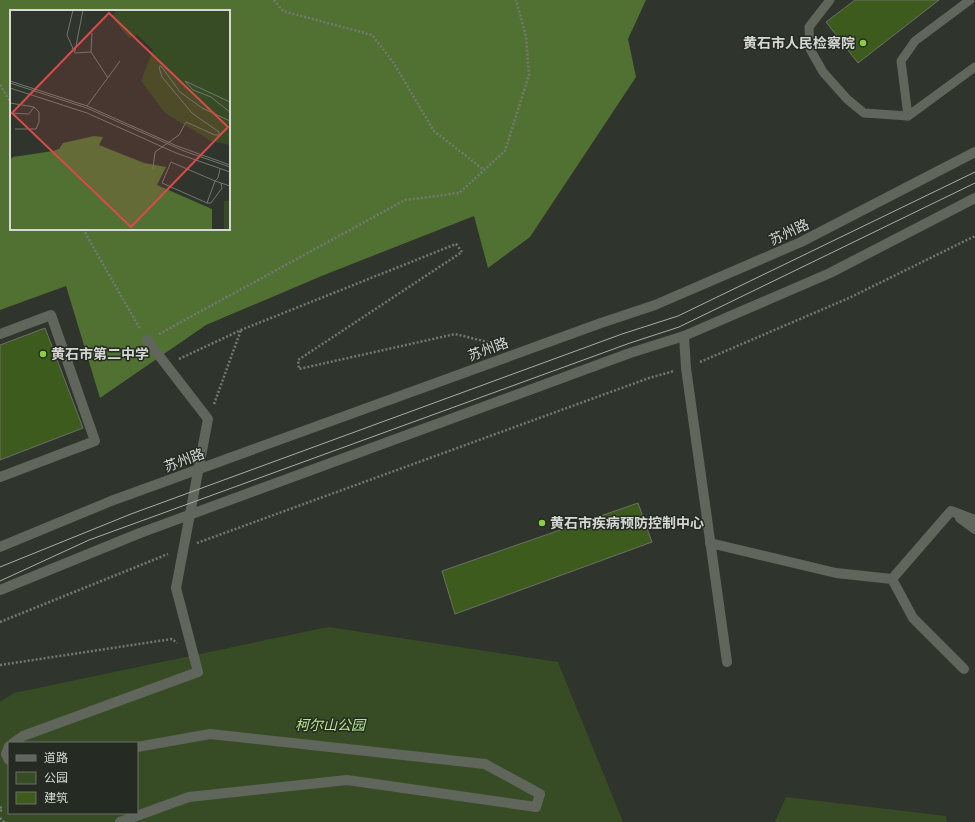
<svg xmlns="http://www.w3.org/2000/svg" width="975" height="822" font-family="'Crimson Pro','Noto Sans SC',serif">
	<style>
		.green { fill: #374c24; fill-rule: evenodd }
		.forest { fill: #517133; fill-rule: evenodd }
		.building { fill: #3c5b1d; stroke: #6b7067 }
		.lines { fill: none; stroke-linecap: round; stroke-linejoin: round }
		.path { stroke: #747871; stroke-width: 2.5; stroke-dasharray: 2 2; stroke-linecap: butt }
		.lane { stroke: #61665d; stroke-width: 9 }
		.street { stroke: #61665d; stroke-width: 10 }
		.secondary { stroke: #61665d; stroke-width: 10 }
		.tram { stroke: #a9ada7; stroke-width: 1 }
		.poi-dot { fill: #8bce46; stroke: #252a22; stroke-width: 1.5 }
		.labels { text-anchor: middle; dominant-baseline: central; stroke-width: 3; stroke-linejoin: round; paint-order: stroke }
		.poi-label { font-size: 14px; font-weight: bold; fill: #d5d8d3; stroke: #252a22; text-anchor: start }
		.street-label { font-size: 14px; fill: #d5d8d3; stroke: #252a22 }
		.park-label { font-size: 14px; font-style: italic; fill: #b7e88e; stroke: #252a22 }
		.inset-road { fill: none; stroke: #71766f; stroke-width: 1 }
		.view { fill: #d64b4a; fill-opacity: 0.15; stroke: #d64b4a; stroke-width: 2 }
		.inset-edge { fill: none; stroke: #d5d8d3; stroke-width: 2 }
	</style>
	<rect width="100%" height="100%" fill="#2f342c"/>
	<g class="green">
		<path d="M328 627 558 662 623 822H0V702L14 693ZM9 743H137V813H9Z"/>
		<polygon points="786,797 946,816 947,822 775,822"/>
	</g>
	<path class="forest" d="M0 0H646L628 39 636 77 530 237 488 268 474 216 324 275 206 325 100 398 66 286 0 310ZM11 11H229V229H11Z"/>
	<g class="building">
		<polygon points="855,0 939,0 858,63 826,22"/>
		<polygon points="45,328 83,428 0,460 0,345"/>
		<polygon points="638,503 652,542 455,614 442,571"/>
	</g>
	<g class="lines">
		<g class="path">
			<polyline points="274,0 283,11 372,35 393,62 434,131 484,170"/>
			<polyline points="0,85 11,103"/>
			<polyline points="83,229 140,329"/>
			<polyline points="159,334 405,200 459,193 505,151 529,75 526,36 516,0"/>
			<polyline points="179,359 241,330 456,244 462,252 298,360 299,369 455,334 500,345"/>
			<polyline points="700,362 849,298 975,236"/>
			<polyline points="214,404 241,330"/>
			<polyline points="197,543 649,378 674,371"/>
			<polyline points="0,622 168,554"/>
			<polyline points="0,665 172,639 177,643"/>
			<polyline points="0,807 2,808 0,813"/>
			<polyline points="0,818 4,822"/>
		</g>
		<g class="lane">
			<polyline points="830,0 809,27 810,49 823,72 847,99 864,113 908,116 975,67"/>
			<polyline points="908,116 901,61 915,41 970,0"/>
		</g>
		<g class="street">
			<polyline points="0,334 51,315 95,441 0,477"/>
			<polyline points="684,336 686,368 727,662"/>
			<polyline points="960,518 975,529"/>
			<polyline points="710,543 836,573 892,579 951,511 975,520"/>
			<polyline points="892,579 913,618 964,669"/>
			<polyline points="13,743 23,736 198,672 176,588 208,419 147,340"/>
			<polyline points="9,746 6,754 9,760"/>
			<polyline points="120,822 189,797 347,780 536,807 540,794 485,764 210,734 137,747"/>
		</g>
		<g class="secondary">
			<polyline points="0,547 111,501 601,323 655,305 801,242 975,152"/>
			<polyline points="0,590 140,533 630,353 684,336 830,273 975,198"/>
		</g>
		<g class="tram">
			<polyline points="0,567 131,514 622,334 678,316 975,172"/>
			<polyline points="0,581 89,540 630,343 679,327 975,183"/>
		</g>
	</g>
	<g class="poi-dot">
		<circle cx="863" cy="43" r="4"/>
		<circle cx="43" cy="354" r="4"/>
		<circle cx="542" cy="523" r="4"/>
	</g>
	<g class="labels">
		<g class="poi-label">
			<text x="855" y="43" text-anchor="end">黄石市人民检察院</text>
			<text x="51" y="354">黄石市第二中学</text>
			<text x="550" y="523">黄石市疾病预防控制中心</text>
		</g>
		<g class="street-label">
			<text transform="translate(789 232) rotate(-25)">苏州路</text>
			<text transform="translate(488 349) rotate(-20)">苏州路</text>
			<text transform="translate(184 460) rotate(-20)">苏州路</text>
		</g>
		<g class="park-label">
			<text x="330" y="725">柯尔山公园</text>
		</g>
	</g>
	<g transform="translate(10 10)">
		<rect width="220" height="220" fill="#2f342c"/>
		<path d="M107 0H220V135L201 131 155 103 131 71 143 40 127 25 119 28 102 7ZM220 190V220H214V191Z" fill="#374c24"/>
		<path d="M84 126 93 127 89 135 134 153 156 157 147 175 202 199V220H0V150L3 147 43 141 49 139 53 133Z" fill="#517133"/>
		<path class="inset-road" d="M63 0 57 25 65 43 81 42 98 68M65 41 73 0M81 42 82 23M0 71 77 96 167 136 220 155M0 73 77 98 174 141 220 157M0 78 77 103 166 143 220 162M220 92 175 71 183 80 201 87 220 102M0 93 24 97 29 102V112L26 119H5M77 96 110 51M0 103 19 104 24 97M143 159 145 142 169 125 176 112 205 125H209V122L182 103 152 67 149 57 151 56 170 82 192 98 220 111M210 159 208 168 205 171 197 193 152 173 161 152 205 171 220 176M197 193H201L212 178 211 173"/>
		<path class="view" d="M99 3 218 117 121 217 2 103Z"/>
		<rect width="220" height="220" class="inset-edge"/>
	</g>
	<rect x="8" y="742" width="130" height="72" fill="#252a22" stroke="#6b7069"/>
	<rect x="16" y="755" width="20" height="6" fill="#61665d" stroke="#6b7069"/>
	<text x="44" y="762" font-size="12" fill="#d5d8d3">道路</text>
	<rect x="16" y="772" width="20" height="12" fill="#374c24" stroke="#6b7069"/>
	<text x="44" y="782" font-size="12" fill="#d5d8d3">公园</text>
	<rect x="16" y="792" width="20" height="12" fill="#3c5b1d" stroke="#6b7069"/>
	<text x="44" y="802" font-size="12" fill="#d5d8d3">建筑</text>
</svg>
